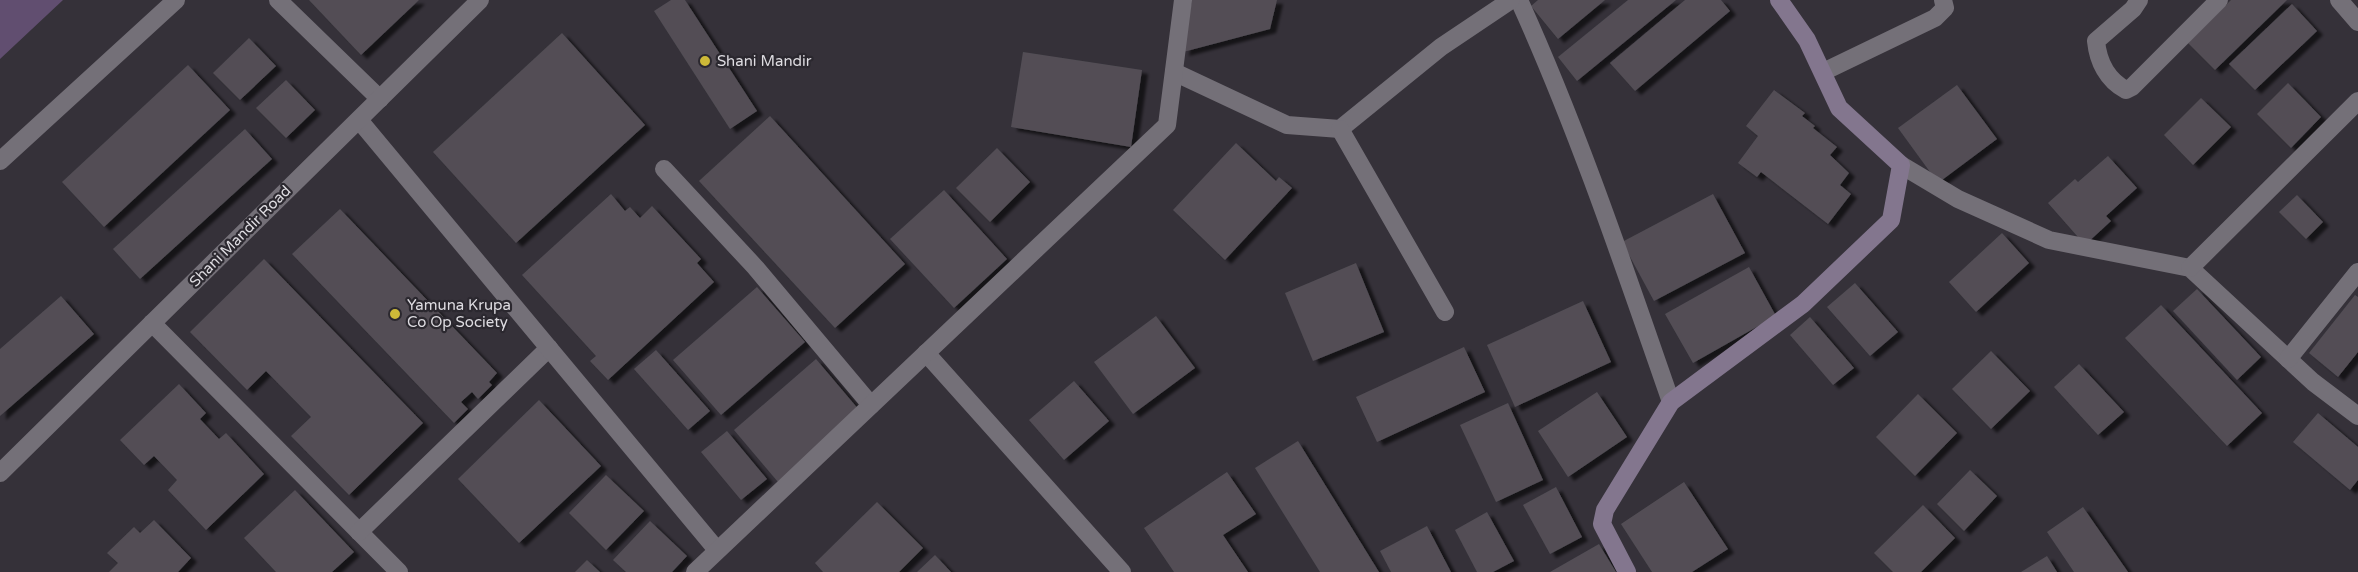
<svg xmlns="http://www.w3.org/2000/svg" width="2358" height="572" font-family="'Varela Round',sans-serif">
	<style>
		.green { fill: #614e70 }
		.building { fill: #524e55; filter: url(#shadow) }
		.lines { fill: none; stroke-linecap: round; stroke-linejoin: round }
		.lane { stroke: #747078; stroke-width: 18 }
		.street { stroke: #747078; stroke-width: 18 }
		.secondary { stroke: #83768e; stroke-width: 18 }
		.poi-dot { fill: #cdb938; stroke: #2b282f; stroke-width: 2 }
		.labels { text-anchor: middle; dominant-baseline: central; stroke-width: 4.5; stroke-linejoin: round; paint-order: stroke }
		.poi-label { font-size: 15px; fill: #dedce1; stroke: #2b282f; text-anchor: start }
		.street-label { font-size: 15px; fill: #dedce1; stroke: #2b282f }
	</style>
	<defs>
		<filter id="shadow"><feDropShadow dx="6" dy="4" stdDeviation="1.5" flood-color="#0009"/></filter>
	</defs>
	<rect width="100%" height="100%" fill="#353139"/>
	<polygon class="green" points="0,0 63,0 0,59"/>
	<g class="building">
		<polygon points="309,0 419,0 361,55"/>
		<polygon points="671,0 685,0 757,111 730,129 654,11"/>
		<polygon points="1192,0 1277,0 1270,29 1183,52"/>
		<polygon points="1538,0 1605,0 1558,39 1531,6"/>
		<polygon points="1628,0 1676,0 1577,81 1558,57"/>
		<polygon points="1685,0 1721,0 1730,11 1635,91 1610,63"/>
		<polygon points="2231,0 2287,0 2215,70 2188,43"/>
		<polygon points="2292,4 2317,31 2255,90 2229,64"/>
		<polygon points="562,33 645,125 516,243 433,152"/>
		<polygon points="249,38 276,66 240,100 213,73"/>
		<polygon points="1023,52 1142,70 1131,147 1011,127"/>
		<polygon points="188,65 230,110 104,227 62,182"/>
		<polygon points="286,80 315,110 286,138 256,108"/>
		<polygon points="2288,83 2321,117 2291,148 2257,114"/>
		<polygon points="1957,85 1997,139 1938,183 1898,128"/>
		<polygon points="1774,90 1805,113 1802,116 1815,126 1813,128 1837,147 1830,155 1849,173 1840,185 1851,194 1828,224 1761,172 1757,177 1738,163 1758,136 1746,126"/>
		<polygon points="2201,98 2231,127 2193,165 2164,135"/>
		<polygon points="770,116 905,264 835,328 699,181"/>
		<polygon points="245,129 272,159 140,279 113,249"/>
		<polygon points="1236,143 1276,181 1279,177 1292,188 1225,260 1173,210"/>
		<polygon points="997,148 1030,182 990,222 956,188"/>
		<polygon points="2108,156 2137,188 2106,216 2111,221 2085,245 2048,203 2075,179 2078,182"/>
		<polygon points="944,190 1007,259 954,308 890,239"/>
		<polygon points="611,194 625,211 630,207 640,218 652,206 701,259 697,263 714,282 608,380 590,361 596,356 522,275"/>
		<polygon points="1713,194 1745,253 1654,301 1622,242"/>
		<polygon points="2297,195 2323,222 2306,239 2279,212"/>
		<polygon points="340,209 497,373 489,382 492,385 478,399 472,392 461,402 468,409 454,423 292,254"/>
		<polygon points="2002,233 2029,263 1976,312 1949,282"/>
		<polygon points="264,259 423,423 349,495 291,436 311,417 266,371 247,390 190,332"/>
		<polygon points="1356,263 1384,332 1313,361 1285,293"/>
		<polygon points="1749,267 1776,316 1693,363 1665,314"/>
		<polygon points="1855,283 1898,332 1870,356 1827,307"/>
		<polygon points="757,287 805,342 721,415 673,360"/>
		<polygon points="2197,289 2261,357 2237,380 2173,311"/>
		<polygon points="2355,295 2358,297 2358,352 2338,377 2309,353"/>
		<polygon points="61,296 94,334 0,416 0,349"/>
		<polygon points="1583,301 1611,362 1515,407 1487,345"/>
		<polygon points="2161,305 2262,413 2227,446 2125,338"/>
		<polygon points="1156,316 1195,368 1133,414 1094,362"/>
		<polygon points="1810,317 1854,368 1833,385 1790,335"/>
		<polygon points="1464,347 1485,392 1377,442 1356,397"/>
		<polygon points="656,350 710,411 688,430 634,369"/>
		<polygon points="1991,351 2030,391 1991,429 1952,389"/>
		<polygon points="816,359 860,411 778,482 734,430"/>
		<polygon points="2079,364 2124,412 2098,435 2054,387"/>
		<polygon points="1074,381 1109,421 1064,460 1029,420"/>
		<polygon points="179,384 206,413 200,419 219,439 226,433 264,474 206,530 168,490 177,480 154,456 144,465 120,440"/>
		<polygon points="1597,392 1627,437 1568,477 1538,431"/>
		<polygon points="1918,394 1957,433 1915,476 1876,437"/>
		<polygon points="539,400 601,466 519,543 458,479"/>
		<polygon points="1508,403 1543,480 1496,502 1460,425"/>
		<polygon points="2318,413 2358,447 2358,480 2350,490 2293,442"/>
		<polygon points="727,431 767,479 741,500 701,452"/>
		<polygon points="1298,441 1379,572 1320,572 1255,468"/>
		<polygon points="1970,470 1997,496 1964,531 1937,504"/>
		<polygon points="1227,472 1256,514 1223,535 1248,572 1174,572 1144,528"/>
		<polygon points="606,475 644,511 606,550 569,513"/>
		<polygon points="1684,482 1728,549 1692,572 1652,572 1621,524"/>
		<polygon points="1556,487 1582,537 1550,554 1523,505"/>
		<polygon points="295,490 354,552 332,572 276,572 244,538"/>
		<polygon points="877,502 923,548 899,572 823,572 815,563"/>
		<polygon points="1923,505 1955,538 1921,572 1893,572 1874,553"/>
		<polygon points="2083,507 2128,572 2074,572 2047,532"/>
		<polygon points="1487,512 1514,561 1493,572 1477,572 1455,530"/>
		<polygon points="154,520 191,558 178,572 109,572 118,563 107,553 134,527 140,533"/>
		<polygon points="650,521 687,556 672,572 626,572 613,560"/>
		<polygon points="1427,526 1451,572 1391,572 1380,551"/>
		<polygon points="1599,544 1616,572 1550,572"/>
		<polygon points="935,555 951,572 917,572"/>
		<polygon points="2047,556 2057,572 2021,572"/>
		<polygon points="587,560 600,572 575,572"/>
	</g>
	<g class="lines">
		<g class="lane">
			<polyline points="664,169 755,267 871,405"/>
			<polyline points="152,323 399,572"/>
			<polyline points="359,532 549,348"/>
		</g>
		<g class="street">
			<polyline points="278,0 380,99"/>
			<path d="M1519 0C1578 130 1624 267 1671 402"/>
			<path d="M2139 0 2133 9 2096 41C2098 61 2107 80 2126 90L2132 87 2219 0"/>
			<polyline points="2339,0 2358,22"/>
			<polyline points="1174,72 1287,125 1340,129 1441,47 1511,0"/>
			<polyline points="1823,72 1935,18 1945,8 1943,0"/>
			<polyline points="359,120 717,550"/>
			<polyline points="1340,129 1445,312"/>
			<polyline points="0,161 176,0"/>
			<polyline points="1901,165 1958,199 2049,240 2190,268 2313,382 2358,416"/>
			<polyline points="2190,268 2358,101"/>
			<polyline points="926,353 1122,572"/>
			<polyline points="2288,359 2358,272"/>
			<polyline points="0,473 480,0"/>
			<polyline points="695,572 1167,125 1183,0"/>
		</g>
		<polyline class="secondary" points="1627,572 1602,524 1605,510 1671,402 1803,304 1891,220 1901,165 1839,108 1807,40 1779,0"/>
	</g>
	<g class="poi-dot">
		<circle cx="705" cy="61" r="6"/>
		<circle cx="395" cy="314" r="6"/>
	</g>
	<g class="labels">
		<g class="poi-label">
			<text x="717" y="61">Shani Mandir</text>
			<text x="407" y="305">Yamuna Krupa<tspan x="407" dy="17">Co Op Society</tspan></text>
		</g>
		<g class="street-label">
			<text transform="translate(240 236) rotate(-45)">Shani Mandir Road</text>
		</g>
	</g>
</svg>
